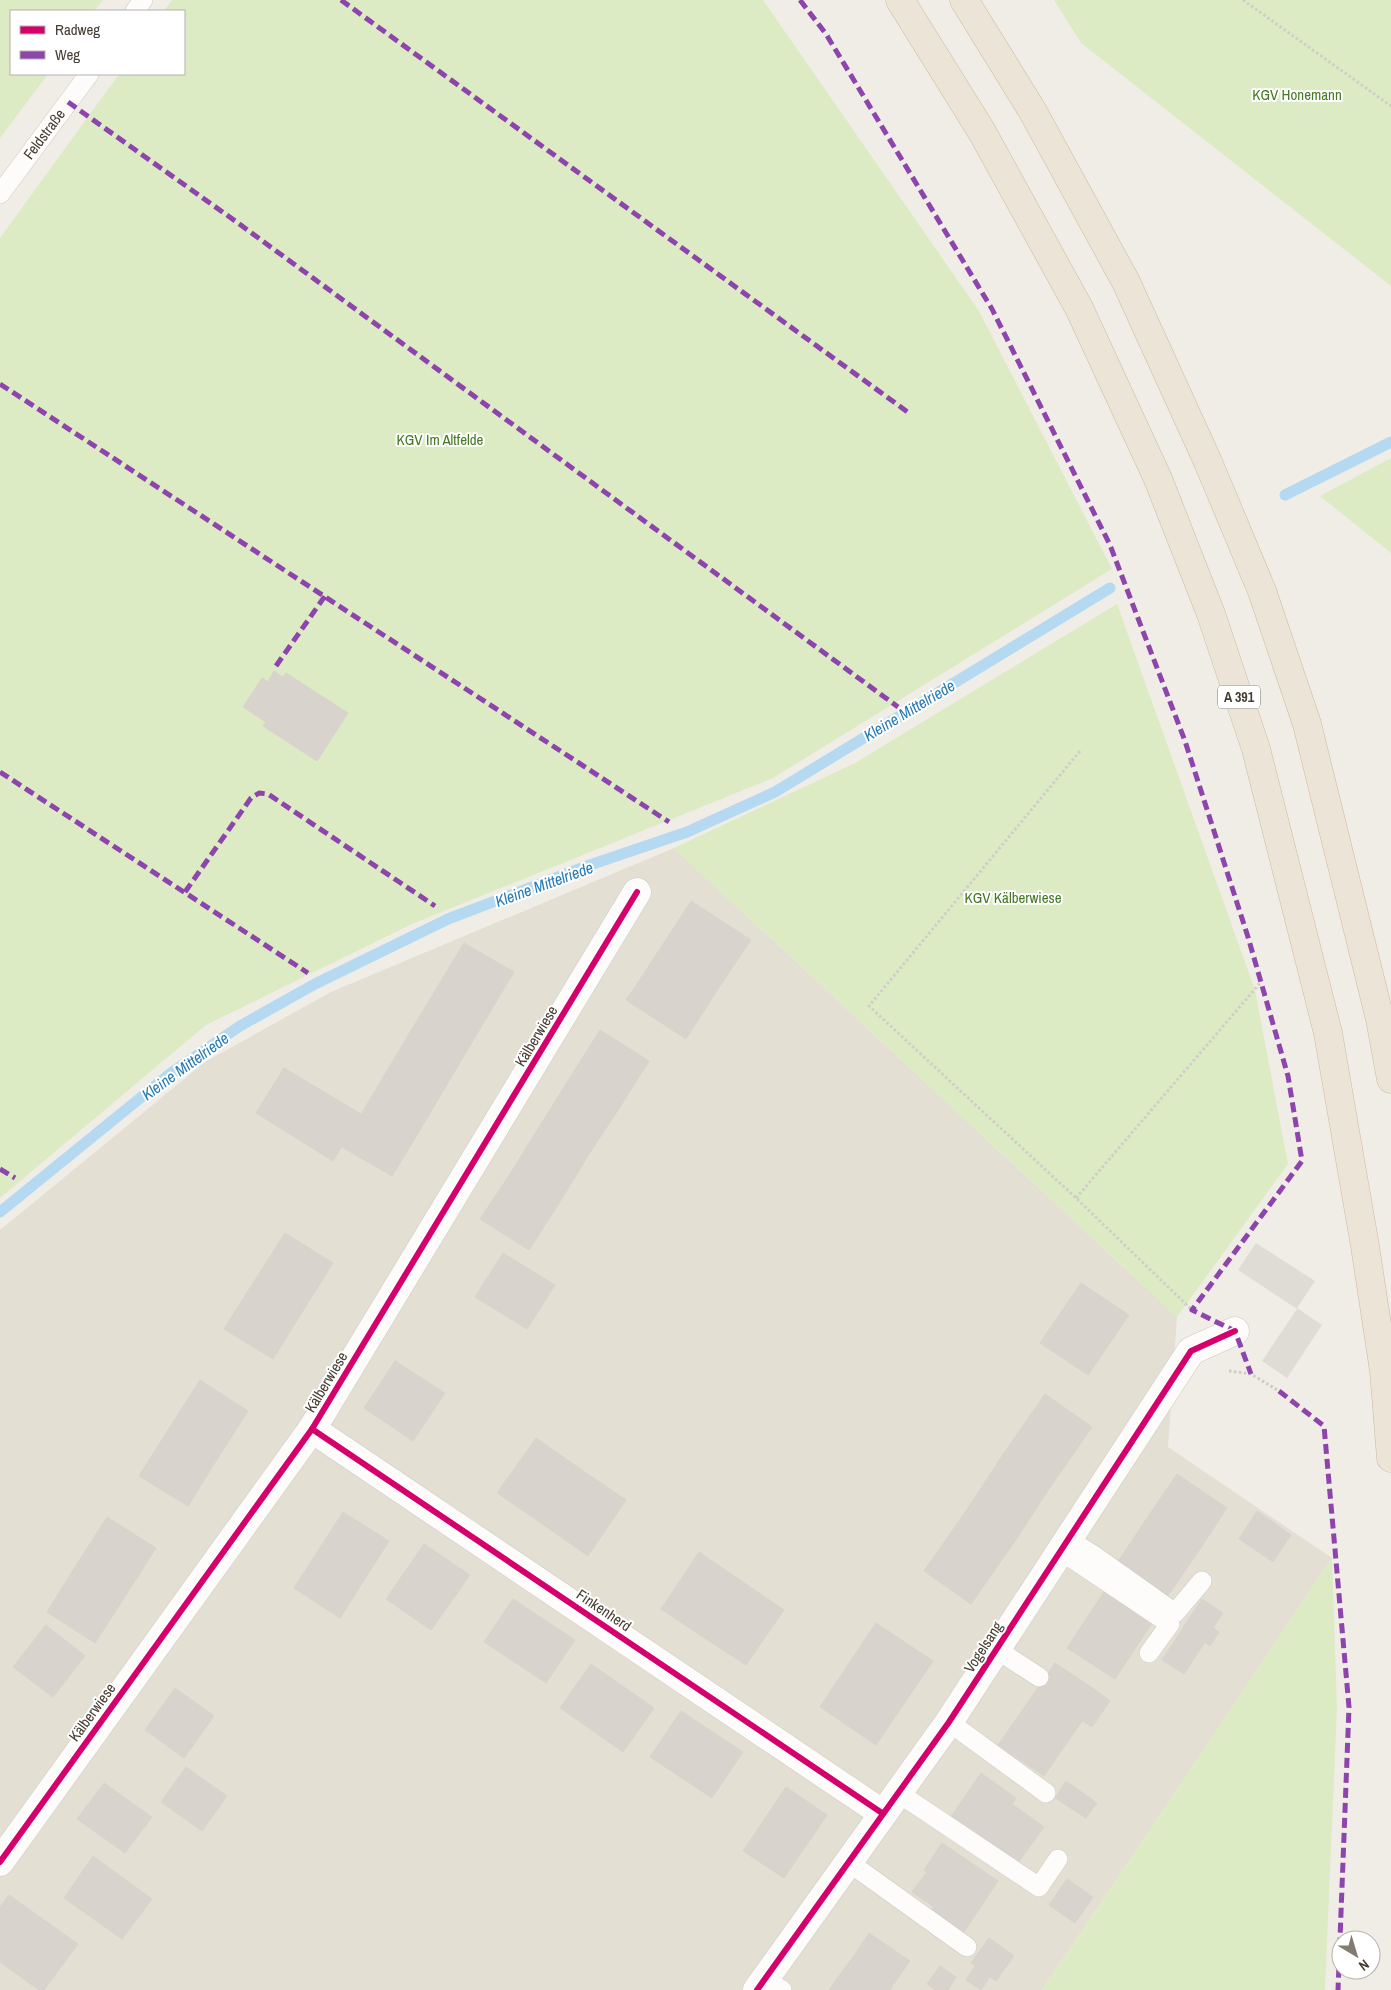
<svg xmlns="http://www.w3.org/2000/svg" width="1391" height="1990" font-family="'Archivo Narrow',sans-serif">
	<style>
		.residential { fill: #e4dfd3 }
		.green { fill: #ddebc4 }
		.parking { fill: #dfdcd6 }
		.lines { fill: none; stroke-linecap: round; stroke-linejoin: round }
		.stream { stroke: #b4d9f0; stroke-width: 11 }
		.building { fill: #d8d4cd; stroke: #d8d3cc }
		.service-casing { stroke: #ccc9c2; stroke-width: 20 }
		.minor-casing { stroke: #ccc9c2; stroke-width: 29 }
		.motorway-casing { stroke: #c9baa0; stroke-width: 29 }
		.path { stroke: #d0cdc9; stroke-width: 3; stroke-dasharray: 2.5 2.5; stroke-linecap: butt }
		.service { stroke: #fdfcfb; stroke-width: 19 }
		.minor { stroke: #fdfcfb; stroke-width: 28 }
		.motorway { stroke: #ece4d7; stroke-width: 28 }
		.quiet { stroke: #8e44ad; stroke-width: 5; stroke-dasharray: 10 5; stroke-linecap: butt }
		.cycleway-casing { stroke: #fff; stroke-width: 9 }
		.cycleway { stroke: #d6006c; stroke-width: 6 }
		.labels { text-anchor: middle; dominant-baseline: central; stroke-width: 4; stroke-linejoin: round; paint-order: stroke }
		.shield { fill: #fff; stroke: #7d7770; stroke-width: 1 }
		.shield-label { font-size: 14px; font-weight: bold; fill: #453d33 }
		.park-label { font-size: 15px; fill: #457923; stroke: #fff }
		.street-label { font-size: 15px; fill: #453d33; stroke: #fff }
		.water-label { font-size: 16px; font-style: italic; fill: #267bb6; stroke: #fff }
	</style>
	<rect width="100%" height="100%" fill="#f0ede6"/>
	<polygon class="residential" points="674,848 1177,1317 1168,1447 1332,1558 1042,1990 0,1990 0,1230 205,1062 331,992"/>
	<g class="green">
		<polygon points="0,0 103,0 94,11 11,11 11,74 48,74 0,138"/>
		<polygon points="172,0 763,0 979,311 1112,569 773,778 412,924 206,1025 0,1198 0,238 119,74 184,74 184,11 164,11"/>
		<polygon points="1054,0 1391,0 1391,286 1081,43"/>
		<polygon points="1391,458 1391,553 1320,496"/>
		<polygon points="1117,604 1255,990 1288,1164 1177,1317 674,848 855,763"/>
		<polygon points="1332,1558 1337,1708 1325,1990 1042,1990"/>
	</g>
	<polygon class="parking" points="1256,1243 1315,1281 1297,1308 1322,1325 1287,1378 1262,1361 1297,1309 1238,1270"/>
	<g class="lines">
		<g class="stream">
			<polyline points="1285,495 1391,442"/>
			<polyline points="0,1212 171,1073 240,1026 315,984 448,919 587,866 687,832 775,792 1110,588"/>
		</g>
	</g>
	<g class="building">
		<polygon points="274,671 283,677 286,673 348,713 317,761 263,726 266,722 243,707 262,678 268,682"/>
		<polygon points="691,901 751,940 734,965 675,926"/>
		<polygon points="675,926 734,965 718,989 659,950"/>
		<polygon points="464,943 514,972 465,1054 415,1024"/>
		<polygon points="659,950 718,989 702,1014 643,975"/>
		<polygon points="643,975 702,1014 686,1039 626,1000"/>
		<polygon points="415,1024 465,1054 420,1130 369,1101"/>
		<polygon points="600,1030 649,1061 620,1107 571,1076"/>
		<polygon points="284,1068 361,1114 333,1161 256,1113"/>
		<polygon points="571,1076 620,1107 589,1154 541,1124"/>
		<polygon points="369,1101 420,1130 392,1176 342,1147"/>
		<polygon points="541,1124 589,1154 558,1205 510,1174"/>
		<polygon points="510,1174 558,1205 529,1250 480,1219"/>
		<polygon points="285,1233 333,1263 301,1314 253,1283"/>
		<polygon points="503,1253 555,1285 527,1329 475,1297"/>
		<polygon points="253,1283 301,1314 273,1359 224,1329"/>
		<polygon points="1081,1283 1129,1315 1088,1375 1040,1343"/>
		<polygon points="395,1361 445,1393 413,1441 364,1408"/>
		<polygon points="200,1380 248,1411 216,1461 168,1430"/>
		<polygon points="1045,1394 1092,1427 1051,1486 1004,1453"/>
		<polygon points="168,1430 216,1461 188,1506 139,1476"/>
		<polygon points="536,1438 579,1468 541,1523 497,1493"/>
		<polygon points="1004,1453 1051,1486 1015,1541 968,1508"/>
		<polygon points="579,1468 626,1500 588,1556 541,1523"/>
		<polygon points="1177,1474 1227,1508 1200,1549 1149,1515"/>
		<polygon points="968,1508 1015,1541 971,1604 924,1571"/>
		<polygon points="1257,1511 1291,1535 1273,1562 1239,1539"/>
		<polygon points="343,1512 389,1541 340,1618 294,1588"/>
		<polygon points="1149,1515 1200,1549 1167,1597 1117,1563"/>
		<polygon points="107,1517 156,1548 124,1598 75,1567"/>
		<polygon points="424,1544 470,1575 431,1630 386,1599"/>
		<polygon points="699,1552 740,1580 703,1637 661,1609"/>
		<polygon points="75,1567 124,1598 95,1643 47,1612"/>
		<polygon points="740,1580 784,1610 746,1665 703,1637"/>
		<polygon points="1108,1586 1156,1617 1115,1679 1067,1648"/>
		<polygon points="513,1599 575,1640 546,1683 484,1642"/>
		<polygon points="1202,1599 1223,1613 1213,1628 1192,1614"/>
		<polygon points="1192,1614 1219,1632 1210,1646 1183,1628"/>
		<polygon points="876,1623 933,1661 876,1745 820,1707"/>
		<polygon points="46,1625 85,1656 53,1697 13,1667"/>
		<polygon points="1183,1628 1205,1642 1184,1674 1162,1660"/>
		<polygon points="1055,1663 1094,1689 1075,1716 1037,1689"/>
		<polygon points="591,1664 654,1708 623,1752 560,1708"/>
		<polygon points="175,1688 214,1716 184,1758 145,1730"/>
		<polygon points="1037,1689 1082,1721 1044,1776 998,1745"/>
		<polygon points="1094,1689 1110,1701 1092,1727 1075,1716"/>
		<polygon points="681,1711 743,1752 712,1798 650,1757"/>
		<polygon points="186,1767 227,1796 202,1831 161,1802"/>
		<polygon points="981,1773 1016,1798 1012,1804 1044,1827 1016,1866 950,1818"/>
		<polygon points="1066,1781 1097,1803 1086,1818 1055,1798"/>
		<polygon points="104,1783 152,1817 125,1853 77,1819"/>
		<polygon points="786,1787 827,1815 784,1878 743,1851"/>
		<polygon points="942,1843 998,1881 962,1935 929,1913 934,1907 912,1892 927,1872 924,1870"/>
		<polygon points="93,1856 152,1899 122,1939 64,1898"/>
		<polygon points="1067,1879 1093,1897 1075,1923 1049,1905"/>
		<polygon points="9,1895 78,1944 44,1990 39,1990 0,1962 0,1907"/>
		<polygon points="869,1933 910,1961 893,1985 853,1957"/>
		<polygon points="989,1938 1014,1956 996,1981 971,1963"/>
		<polygon points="853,1957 893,1985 890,1990 850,1990 836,1980"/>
		<polygon points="940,1966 956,1977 948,1990 935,1990 927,1984"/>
		<polygon points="975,1966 990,1976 981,1990 966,1980"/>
		<polygon points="836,1980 850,1990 829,1990"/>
	</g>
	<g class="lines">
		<g class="service-casing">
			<g id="service">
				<polyline points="135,11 143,0"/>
				<polyline points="0,194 89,74"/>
				<polyline points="1069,1540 1092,1554 1175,1613 1202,1581"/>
				<polyline points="1061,1551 1170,1624 1149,1653"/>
				<polyline points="996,1649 1039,1677"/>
				<polyline points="949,1722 1046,1793"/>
				<polyline points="897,1792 1039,1887 1058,1859"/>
				<polyline points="847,1861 967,1947"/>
				<polyline points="765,1979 782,1990"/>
			</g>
		</g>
		<g class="minor-casing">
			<g id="minor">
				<polyline points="312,1429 882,1813"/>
				<polyline points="0,1862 312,1429 637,892"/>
				<polyline points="757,1990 949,1722 1191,1351 1235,1331"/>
			</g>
		</g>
		<g class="motorway-casing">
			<g id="motorway">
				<polyline points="900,0 982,132 1079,308 1158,479 1211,614 1256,749 1328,1033 1365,1246 1384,1371 1391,1458"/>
				<polyline points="964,0 1032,110 1126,282 1208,462 1262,591 1307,724 1380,1019 1391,1079"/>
			</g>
		</g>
		<g class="path">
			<polyline points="1243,0 1391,106"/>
			<polyline points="1080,751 869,1006 1076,1198 1192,1310"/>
			<polyline points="1076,1198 1261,982"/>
			<polyline points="1229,1371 1251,1374 1279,1391"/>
		</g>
		<use href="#service" class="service"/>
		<use href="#minor" class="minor"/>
		<use href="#motorway" class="motorway"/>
		<g class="quiet">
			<polyline points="341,0 909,413"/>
			<polyline points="800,0 826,34 992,309 1110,545 1185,741 1248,937 1288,1076 1302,1161 1192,1310 1235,1331 1251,1374"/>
			<polyline points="68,102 238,223 898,707"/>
			<polyline points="0,384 669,822"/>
			<polyline points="276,666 325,596"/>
			<polyline points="0,772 308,973"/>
			<polyline points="185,892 251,798 259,793 268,794 435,906"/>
			<polyline points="0,1169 15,1178"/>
			<polyline points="1279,1391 1324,1426 1349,1707 1338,1990"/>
		</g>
		<g class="cycleway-casing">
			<g id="cycleway">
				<polyline points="312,1429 882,1813"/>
				<polyline points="0,1862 312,1429 637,892"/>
				<polyline points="757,1990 949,1722 1191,1351 1235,1331"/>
			</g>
		</g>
		<use href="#cycleway" class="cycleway"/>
	</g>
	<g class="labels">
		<rect class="shield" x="1218" y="685.5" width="42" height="23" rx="4"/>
		<g class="shield-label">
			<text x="1239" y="697">A 391</text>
		</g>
		<g class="park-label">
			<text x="1297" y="94">KGV Honemann</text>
			<text x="440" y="439">KGV Im Altfelde</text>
			<text x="1013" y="897">KGV Kälberwiese</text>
		</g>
		<g class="street-label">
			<text transform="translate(44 134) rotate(-53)">Feldstraße</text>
			<text transform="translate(536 1036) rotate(-59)">Kälberwiese</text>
			<text transform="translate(326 1382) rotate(-59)">Kälberwiese</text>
			<text transform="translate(604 1610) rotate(34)">Finkenherd</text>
			<text transform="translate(983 1647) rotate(-57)">Vogelsang</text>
			<text transform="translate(92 1712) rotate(-54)">Kälberwiese</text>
		</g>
		<g class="water-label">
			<text transform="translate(909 710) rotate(-31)">Kleine Mittelriede</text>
			<text transform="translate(544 884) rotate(-20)">Kleine Mittelriede</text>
			<text transform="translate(185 1066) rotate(-36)">Kleine Mittelriede</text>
		</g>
	</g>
	<rect x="10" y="10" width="175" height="65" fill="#ffffff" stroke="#b5b1ad"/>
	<rect x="20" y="26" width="25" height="8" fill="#d6006c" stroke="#b5b1ad"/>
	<text x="55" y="35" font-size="15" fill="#453d33">Radweg</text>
	<rect x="20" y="51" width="25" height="8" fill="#8e44ad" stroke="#b5b1ad"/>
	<text x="55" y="60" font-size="15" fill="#453d33">Weg</text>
	<g transform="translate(1356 1955) rotate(142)"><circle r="24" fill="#ffffff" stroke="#b5b1ad"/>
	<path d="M0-4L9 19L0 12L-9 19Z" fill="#817b72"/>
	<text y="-8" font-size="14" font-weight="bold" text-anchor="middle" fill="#453d33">N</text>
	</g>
</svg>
